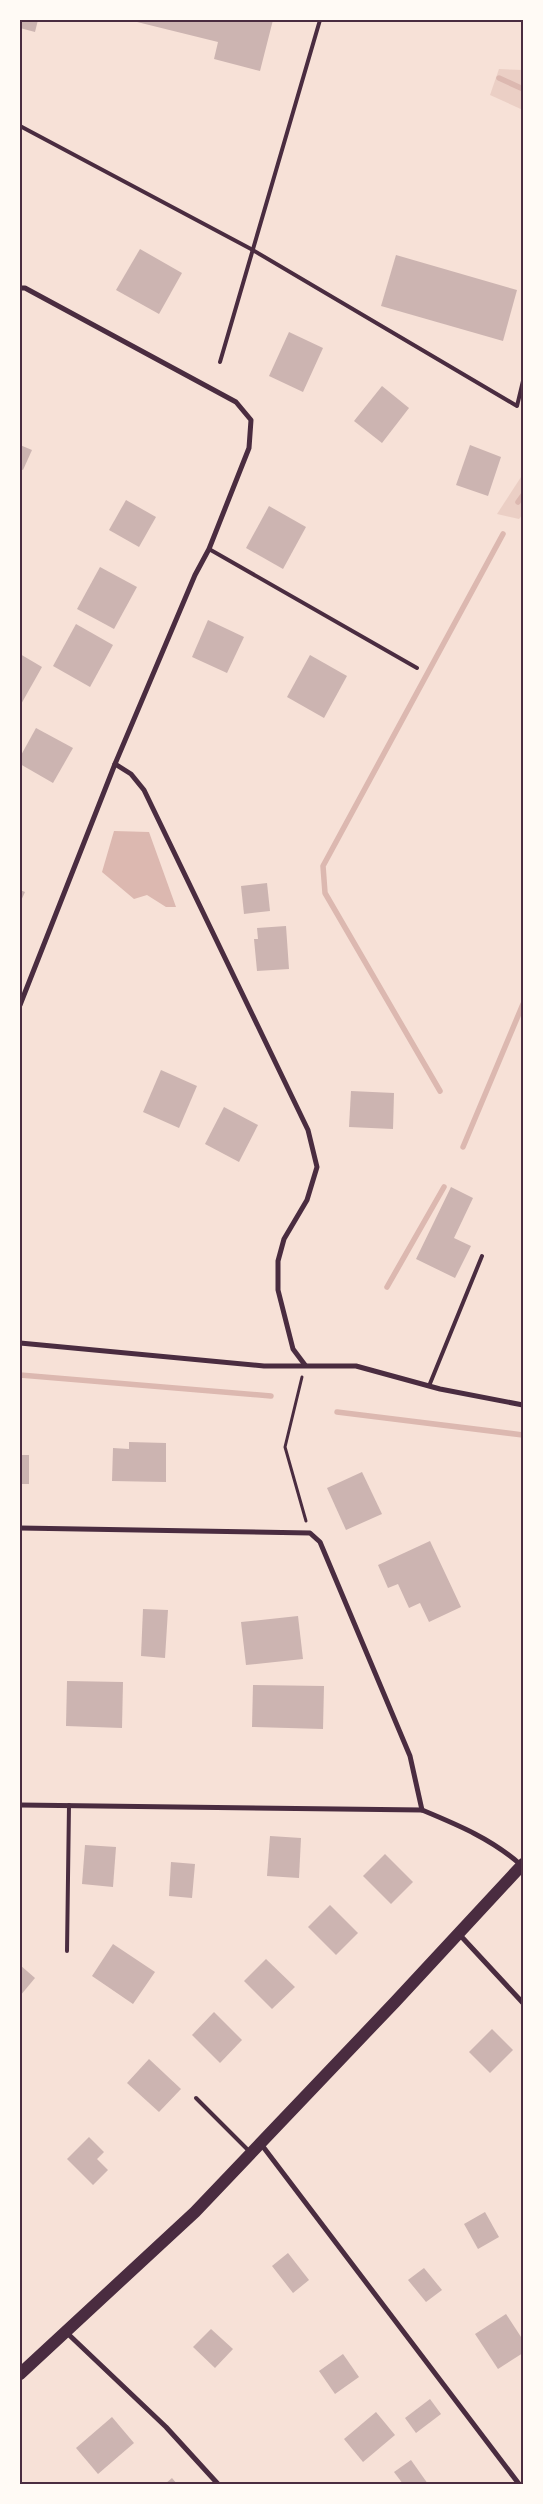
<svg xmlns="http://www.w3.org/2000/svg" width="543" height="2504" font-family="Mulish,sans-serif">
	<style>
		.green { fill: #ebcfc5 }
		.water { fill: #dcb8b0 }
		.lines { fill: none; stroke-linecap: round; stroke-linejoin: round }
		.stream { stroke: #dcb8b0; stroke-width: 5.5 }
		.building { fill: #ccb4b1 }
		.path { stroke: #4a2c40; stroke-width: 3 }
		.service { stroke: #4a2c40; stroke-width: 4 }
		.minor { stroke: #4a2c40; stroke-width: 5 }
		.primary { stroke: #4a2c40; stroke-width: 12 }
		.neatline { fill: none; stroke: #4a2c40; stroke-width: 2 }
	</style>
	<rect width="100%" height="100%" fill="#f7e1d7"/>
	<g class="green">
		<polygon points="499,69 523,70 523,110 490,95"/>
		<polygon points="523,474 523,514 519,519 497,514"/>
	</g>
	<polygon class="water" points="114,831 149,832 176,907 166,907 147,895 134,899 102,872"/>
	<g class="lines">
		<g class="stream">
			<polyline points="499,78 523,89"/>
			<polyline points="518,502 523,495"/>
			<polyline points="440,1091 325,893 323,866 503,534"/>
			<polyline points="463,1147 523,1004"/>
			<polyline points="387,1287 444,1187"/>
			<polyline points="20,1375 271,1396"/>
			<polyline points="337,1412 523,1435"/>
		</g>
	</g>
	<g class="building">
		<polygon points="20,20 38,20 35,32 20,28"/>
		<polygon points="273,20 260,71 214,59 218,42 133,21"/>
		<polygon points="140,249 182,273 159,314 116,290"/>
		<polygon points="396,255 517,290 503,341 381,306"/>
		<polygon points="289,332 323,348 303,392 269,376"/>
		<polygon points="382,386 409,408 382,443 354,421"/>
		<polygon points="20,445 32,450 23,470 20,469"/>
		<polygon points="470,445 501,457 488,496 456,485"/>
		<polygon points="126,500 156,517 139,547 109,530"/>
		<polygon points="269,506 306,527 283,569 246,548"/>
		<polygon points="100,567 137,587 114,629 77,609"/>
		<polygon points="208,620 244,637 227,673 192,657"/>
		<polygon points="76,624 113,645 90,687 53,666"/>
		<polygon points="20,654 42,667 20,706"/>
		<polygon points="310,655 347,676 324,718 287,697"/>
		<polygon points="36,728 73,748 53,783 20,764 20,757"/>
		<polygon points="267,883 270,911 244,914 241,886"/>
		<polygon points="20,890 25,892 20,903"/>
		<polygon points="286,926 289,969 257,971 254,939 258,939 257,928"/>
		<polygon points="161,1070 197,1086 179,1128 143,1112"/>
		<polygon points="351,1091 394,1093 393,1129 349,1127"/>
		<polygon points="224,1107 258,1125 239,1162 205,1144"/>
		<polygon points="451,1187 473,1198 454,1238 471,1246 455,1278 416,1259"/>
		<polygon points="129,1442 166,1443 166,1482 112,1481 113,1448 129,1449"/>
		<rect x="20" y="1455" width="9" height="29"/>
		<polygon points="362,1472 382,1514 346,1530 327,1488"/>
		<polygon points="430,1541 461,1607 429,1622 420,1603 409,1608 398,1584 388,1588 378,1565"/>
		<polygon points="143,1609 168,1610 165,1658 141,1656"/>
		<polygon points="298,1616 303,1659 246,1665 241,1622"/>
		<polygon points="67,1681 123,1682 122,1728 66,1726"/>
		<polygon points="253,1685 324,1686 323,1729 252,1727"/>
		<polygon points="270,1836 301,1838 299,1878 267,1876"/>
		<polygon points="85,1845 116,1847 113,1887 82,1884"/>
		<polygon points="385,1854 413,1882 391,1904 363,1876"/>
		<polygon points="171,1862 195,1864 192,1898 169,1896"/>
		<polygon points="330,1905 358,1933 336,1955 308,1927"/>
		<polygon points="113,1944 155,1972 133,2004 92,1976"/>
		<polygon points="266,1959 295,1987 272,2009 244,1981"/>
		<polygon points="20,1965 35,1978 20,1996"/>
		<polygon points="214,2012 242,2040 220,2063 192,2035"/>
		<polygon points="492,2029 513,2050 490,2073 469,2052"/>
		<polygon points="149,2059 181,2089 159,2112 127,2083"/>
		<polygon points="89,2137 104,2152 97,2159 108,2170 93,2185 67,2159"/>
		<polygon points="485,2212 499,2237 478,2249 464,2224"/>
		<polygon points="288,2253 309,2280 293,2293 272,2266"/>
		<polygon points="424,2268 442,2290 426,2302 408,2280"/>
		<polygon points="506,2314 523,2340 523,2353 498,2369 475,2334"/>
		<polygon points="211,2329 233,2349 215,2368 193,2347"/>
		<polygon points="343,2354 359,2377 335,2394 319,2371"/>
		<polygon points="430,2399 441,2414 416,2433 405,2418"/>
		<polygon points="376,2412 395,2435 363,2462 344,2439"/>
		<polygon points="112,2417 134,2443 98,2474 76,2448"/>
		<polygon points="411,2460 428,2484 403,2484 394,2472"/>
		<polygon points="172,2478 177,2484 165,2484"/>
	</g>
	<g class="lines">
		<polyline class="path" points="302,1377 285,1447 306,1521"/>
		<g class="service">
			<polyline points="20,126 251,249 517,406 523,381"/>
			<polyline points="220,362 320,20"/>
			<polyline points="209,549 417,668"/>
			<polyline points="429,1386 482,1256"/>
			<polyline points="67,1951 69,1805"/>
			<polyline points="196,2098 249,2151"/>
		</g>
		<g class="minor">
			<polyline points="20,288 25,288 236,402 251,420 249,448 209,549 195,575 115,764 20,1005"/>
			<polyline points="115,764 131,774 144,790 308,1130 317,1167 307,1200 284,1239 278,1261 278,1290 293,1349 305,1365"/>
			<polyline points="20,1343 264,1366 356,1366 440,1389 523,1405"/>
			<polyline points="20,1528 310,1533 320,1542 410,1756 422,1810"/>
			<path d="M20 1805 422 1810C458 1825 492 1839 521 1865"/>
			<polyline points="459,1934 523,2003"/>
			<polyline points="261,2144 519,2484"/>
			<polyline points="66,2332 166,2427 218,2484"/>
		</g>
		<polyline class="primary" points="20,2374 195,2212 395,2002 523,1864"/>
	</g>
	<rect width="543" height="2504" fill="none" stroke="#fffaf5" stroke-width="42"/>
	<rect x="21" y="21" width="501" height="2462" class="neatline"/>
</svg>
